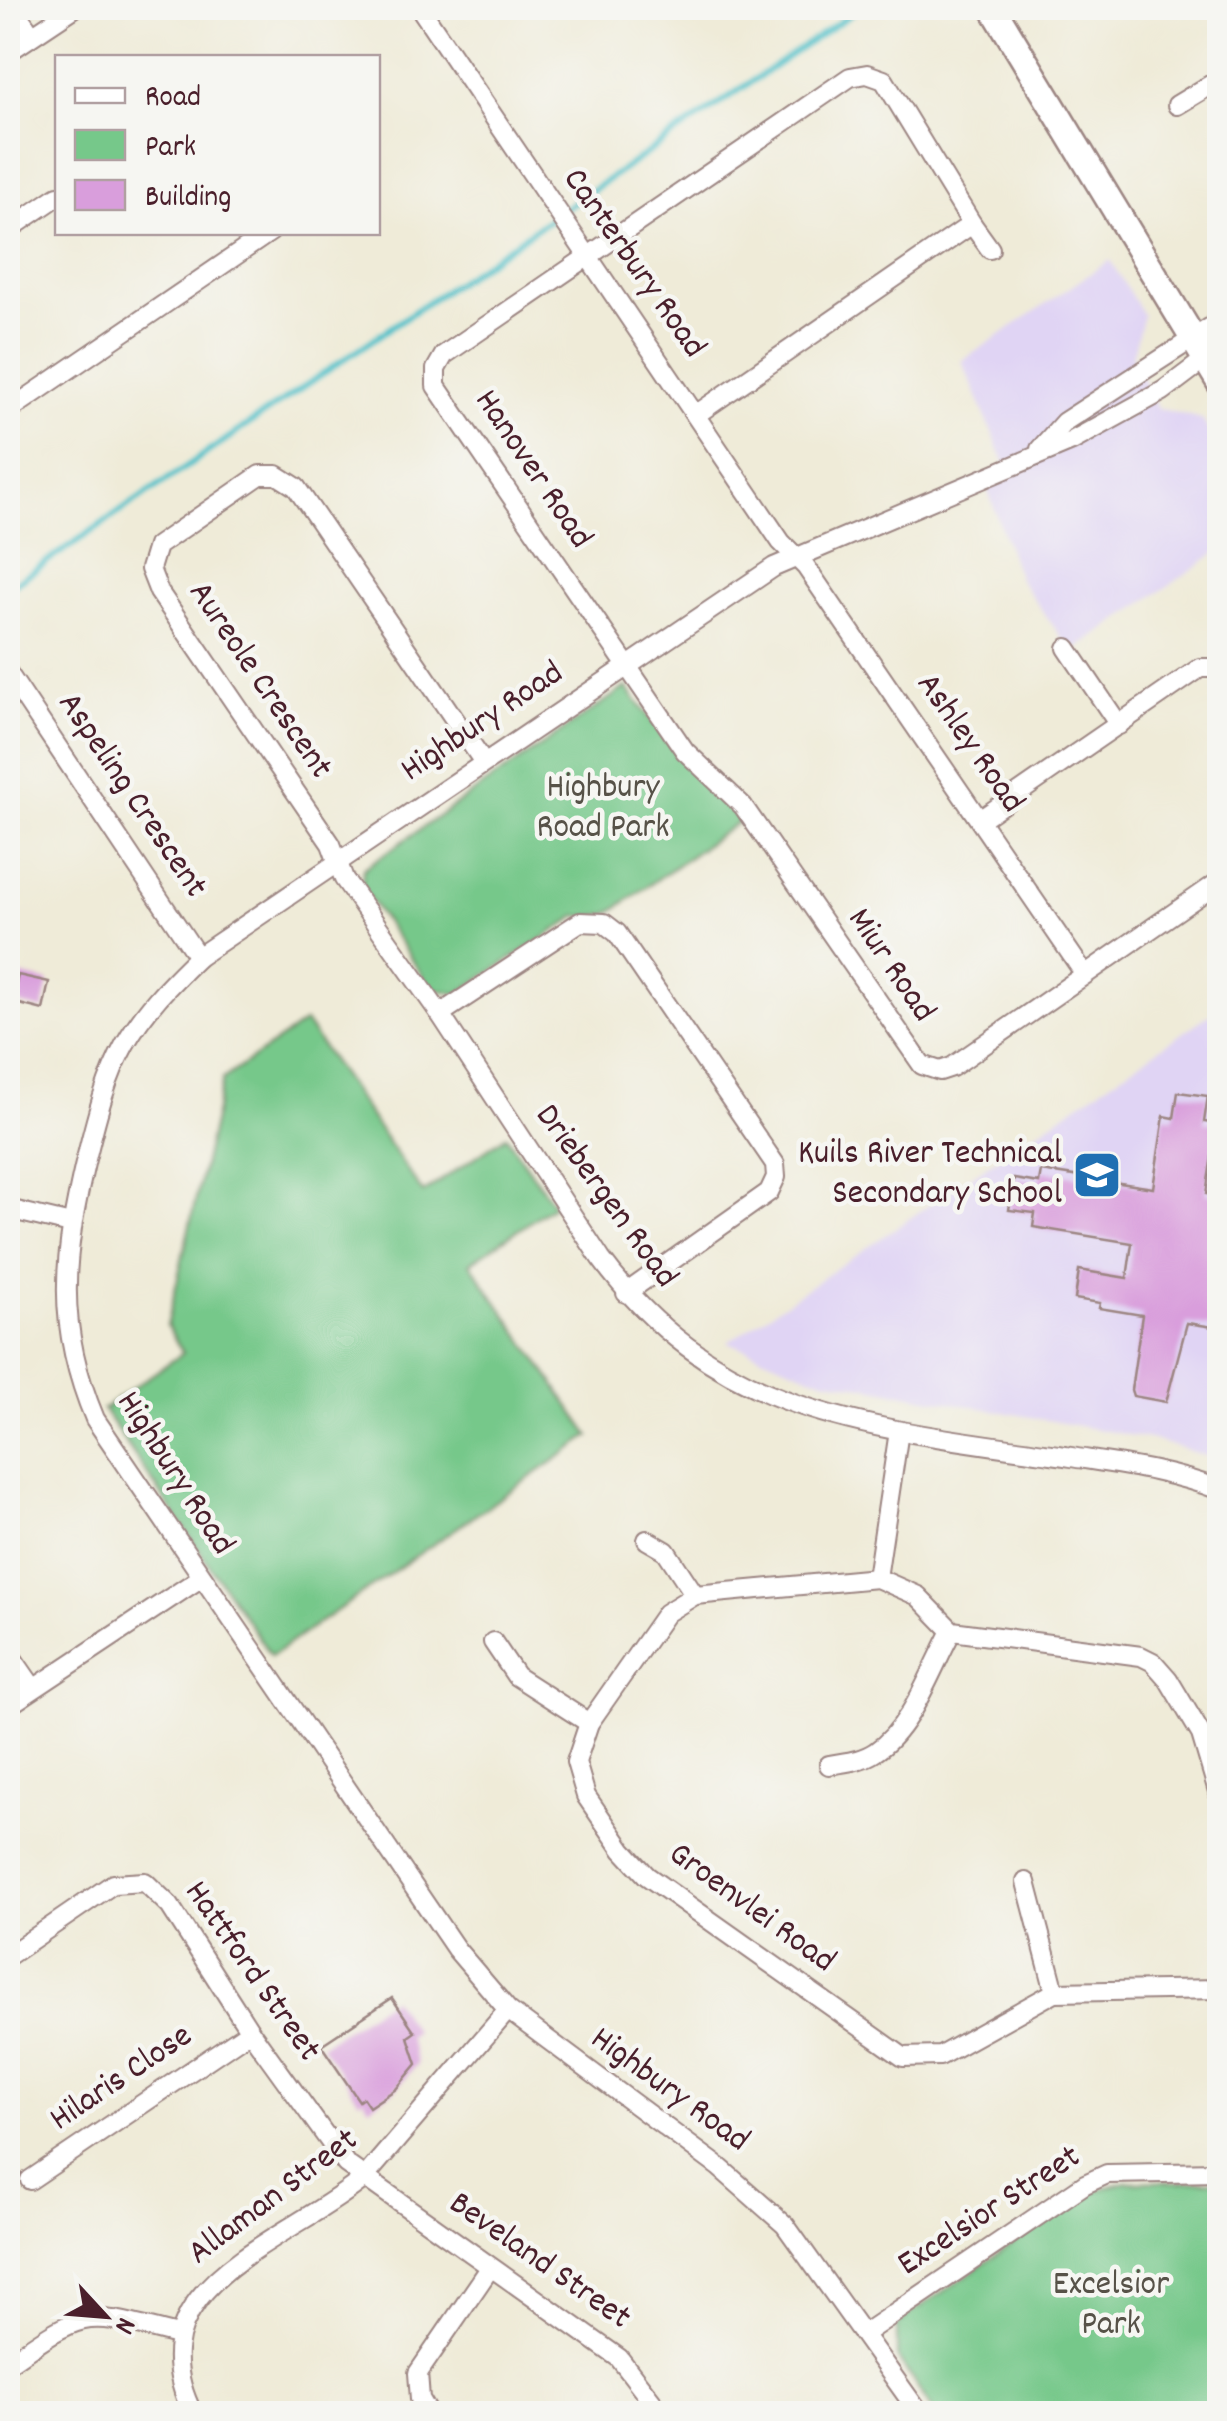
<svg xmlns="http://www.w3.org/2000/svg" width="1227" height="2421" font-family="Dekko,sans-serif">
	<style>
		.built { fill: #e0d4f4 }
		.green { fill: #76c88a; stroke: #60745a; stroke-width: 2.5 }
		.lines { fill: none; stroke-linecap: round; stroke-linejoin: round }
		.stream { stroke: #54c2ca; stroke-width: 6 }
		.building { fill: #d99edc }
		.street-casing { stroke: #9c8582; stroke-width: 22 }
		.secondary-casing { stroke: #9c8582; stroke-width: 30 }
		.street { stroke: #fff; stroke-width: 18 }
		.secondary { stroke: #fff; stroke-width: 25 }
		.labels { text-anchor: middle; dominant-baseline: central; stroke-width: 9; stroke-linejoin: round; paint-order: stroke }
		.street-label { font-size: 35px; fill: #4a1f2b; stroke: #f6f6f2 }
		.park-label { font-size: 35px; fill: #575248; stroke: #f6f6f2 }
		.poi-label { font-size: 35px; fill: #4a1f2b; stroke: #f6f6f2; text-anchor: end }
	</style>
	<rect width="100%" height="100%" fill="#f6f6f2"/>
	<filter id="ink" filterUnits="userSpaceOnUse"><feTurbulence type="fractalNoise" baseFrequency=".01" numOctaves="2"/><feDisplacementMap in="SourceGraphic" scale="20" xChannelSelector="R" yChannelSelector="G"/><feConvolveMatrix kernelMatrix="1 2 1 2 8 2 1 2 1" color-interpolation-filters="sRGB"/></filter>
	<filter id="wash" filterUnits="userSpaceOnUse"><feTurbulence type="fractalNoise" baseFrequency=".0048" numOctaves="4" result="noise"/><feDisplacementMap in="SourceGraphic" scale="40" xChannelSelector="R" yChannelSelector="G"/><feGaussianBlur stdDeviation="2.25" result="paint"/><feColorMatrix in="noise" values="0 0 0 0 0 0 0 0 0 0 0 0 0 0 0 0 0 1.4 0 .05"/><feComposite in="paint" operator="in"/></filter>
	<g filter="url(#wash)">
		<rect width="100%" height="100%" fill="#efebd8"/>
		<g class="built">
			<polygon points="1110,260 1143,315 1132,357 1157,408 1202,419 1219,449 1219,551 1072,652 1019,579 985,482 1008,471 962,361"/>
			<polygon points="1219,1008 1219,1460 1150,1439 813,1377 728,1342"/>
		</g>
		<g class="green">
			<polygon points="626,687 687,766 741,820 608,914 576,917 457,994 431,988 362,888 363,869"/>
			<polygon points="305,1022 423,1193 506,1136 554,1205 470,1263 590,1436 271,1656 103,1409 183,1353 167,1326 223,1079"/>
			<polygon points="1219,2181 1219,2413 935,2413 897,2357 897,2326 907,2316 1089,2192 1126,2182"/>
		</g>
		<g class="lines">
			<polyline class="stream" points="8,588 860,8"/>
		</g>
		<g id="blocks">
			<g class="building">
				<polygon points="18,975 49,982 43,1010 12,1002"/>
				<polygon points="1178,1092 1208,1096 1204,1122 1217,1124 1206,1194 1220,1196 1220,1328 1187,1323 1166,1402 1133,1396 1131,1390 1142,1315 1099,1308 1100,1303 1075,1299 1079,1270 1127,1278 1132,1243 1033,1227 1035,1213 1009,1210 1014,1179 1039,1183 1041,1171 1153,1188 1164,1116 1174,1118"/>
				<polygon points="392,1998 415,2032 408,2037 417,2064 396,2089 369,2107 363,2098 359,2101 321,2045"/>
			</g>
		</g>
	</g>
	<g filter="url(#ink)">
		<use href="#blocks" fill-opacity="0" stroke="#9c8582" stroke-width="2.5"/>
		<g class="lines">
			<g class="street-casing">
				<g id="street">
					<polyline points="13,8 32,35"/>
					<polyline points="420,8 781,542 806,567 1084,973"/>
					<polyline points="1219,8 1220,9"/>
					<polyline points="8,52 74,8"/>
					<polyline points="1177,105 1220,79"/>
					<polyline points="972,224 990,249"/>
					<polyline points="8,230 58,196"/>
					<polyline points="8,411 270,232"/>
					<polyline points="697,414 972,224 884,80 867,74 850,77 444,355 436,369 436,386 685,751 743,806 922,1065 940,1071 952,1067 1220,881"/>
					<polyline points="1040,449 1064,422 1220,321"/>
					<polyline points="1067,648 1119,725"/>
					<polyline points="8,673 198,957"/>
					<path d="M483 761 296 487 277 475H260L157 546 150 569 159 592 331 844 344 879 440 1014 601 1259C724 1425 885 1428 1071 1457 1122 1465 1171 1471 1220 1490"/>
					<polyline points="981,819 1200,668 1220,668"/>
					<polyline points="440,1014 580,922 604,923 617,933 775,1164 776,1177 769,1192 626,1293"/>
					<polyline points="8,1209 71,1224"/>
					<polyline points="647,1540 666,1551 695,1595"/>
					<polyline points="877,1578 899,1431"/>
					<polyline points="493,1642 516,1676 589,1723"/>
					<polyline points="8,1652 33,1688"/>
					<polyline points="8,1706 202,1577"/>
					<path d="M829 1765C845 1762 862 1761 875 1752 912 1728 931 1669 952 1631"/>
					<polyline points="1220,1798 1201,1734 1168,1679 1153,1662 1141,1656 952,1631 918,1596 877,1578 695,1595 666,1613 589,1723 576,1762 586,1796 623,1850 647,1876 903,2057 940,2056 1055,1992 1220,1989"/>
					<polyline points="1026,1882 1055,1992"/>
					<polyline points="8,1956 113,1884 145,1882 170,1906 250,2031 346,2164 619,2358 662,2414"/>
					<polyline points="30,2180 250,2031"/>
					<polyline points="865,2333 1085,2184 1107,2174 1220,2172"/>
					<path d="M8 2363C88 2307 84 2312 178 2335"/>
					<path d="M193 2414C128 2284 287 2243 364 2178L508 2010"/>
					<polyline points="429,2414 420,2399 418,2373 490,2268"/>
					<path d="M920 2414 785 2225 719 2167 508 2010 456 1949 95 1419C55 1324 63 1257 86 1159 96 1119 105 1080 125 1044 144 1010 171 983 198 957L774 567 1072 441 1163 391 1220 348"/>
				</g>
			</g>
			<g class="secondary-casing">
				<polyline id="secondary" points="993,8 1220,383"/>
			</g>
			<use href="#street" class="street"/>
			<use href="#secondary" class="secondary"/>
		</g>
	</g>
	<defs>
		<g id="school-square" transform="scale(2.5)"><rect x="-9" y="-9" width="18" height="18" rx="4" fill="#1f6fb2" stroke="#f6f6f2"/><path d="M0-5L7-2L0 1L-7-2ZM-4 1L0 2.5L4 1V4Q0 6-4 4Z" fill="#fff"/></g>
	</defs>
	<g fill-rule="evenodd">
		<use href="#school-square" x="1097" y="1175"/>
	</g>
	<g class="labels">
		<g class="street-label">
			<text transform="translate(633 264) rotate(55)">Canterbury Road</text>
			<text transform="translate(532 470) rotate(56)">Hanover Road</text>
			<text transform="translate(259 681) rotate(56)">Aureole Crescent</text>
			<text transform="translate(483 723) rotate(-34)">Highbury Road</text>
			<text transform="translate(969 744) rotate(55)">Ashley Road</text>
			<text transform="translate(131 796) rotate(56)">Aspeling Crescent</text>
			<text transform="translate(890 966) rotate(56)">Miur Road</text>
			<text transform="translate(605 1197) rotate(54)">Driebergen Road</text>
			<text transform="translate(174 1474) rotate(57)">Highbury Road</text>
			<text transform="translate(751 1909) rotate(36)">Groenvlei Road</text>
			<text transform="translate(251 1972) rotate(55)">Hattford Street</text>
			<text transform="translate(122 2079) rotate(-34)">Hilaris Close</text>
			<text transform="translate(669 2091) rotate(36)">Highbury Road</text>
			<text transform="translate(274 2198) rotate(-37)">Allaman Street</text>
			<text transform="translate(990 2212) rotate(-33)">Excelsior Street</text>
			<text transform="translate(539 2262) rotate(35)">Beveland Street</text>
		</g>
		<g class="park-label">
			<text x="603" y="789">Highbury<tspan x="603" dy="40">Road Park</tspan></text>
			<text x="1111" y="2286">Excelsior<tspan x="1111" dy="40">Park</tspan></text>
		</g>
		<g class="poi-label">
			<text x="1062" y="1155">Kuils River Technical<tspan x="1062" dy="40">Secondary School</tspan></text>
		</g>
	</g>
	<rect width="1227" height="2421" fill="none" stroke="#f6f6f2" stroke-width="40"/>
	<rect x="55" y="55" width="325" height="180" fill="#f6f6f2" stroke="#b1a0a2" stroke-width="2.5"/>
	<rect x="75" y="88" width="50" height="15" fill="#ffffff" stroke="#b1a0a2" stroke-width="2.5"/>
	<text x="145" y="105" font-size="30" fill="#4a1f2b">Road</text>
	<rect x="75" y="130" width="50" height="30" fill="#76c88a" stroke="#b1a0a2" stroke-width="2.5"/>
	<text x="145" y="155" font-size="30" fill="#4a1f2b">Park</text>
	<rect x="75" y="180" width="50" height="30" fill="#d99edc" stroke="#b1a0a2" stroke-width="2.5"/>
	<text x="145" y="205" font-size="30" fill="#4a1f2b">Building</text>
	<g transform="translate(105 2316) rotate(116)" stroke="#f6f6f2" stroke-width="8" paint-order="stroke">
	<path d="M0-8L18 38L0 25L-18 38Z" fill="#4a1f2b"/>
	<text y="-15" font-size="28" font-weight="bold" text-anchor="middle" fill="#4a1f2b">N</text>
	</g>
</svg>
